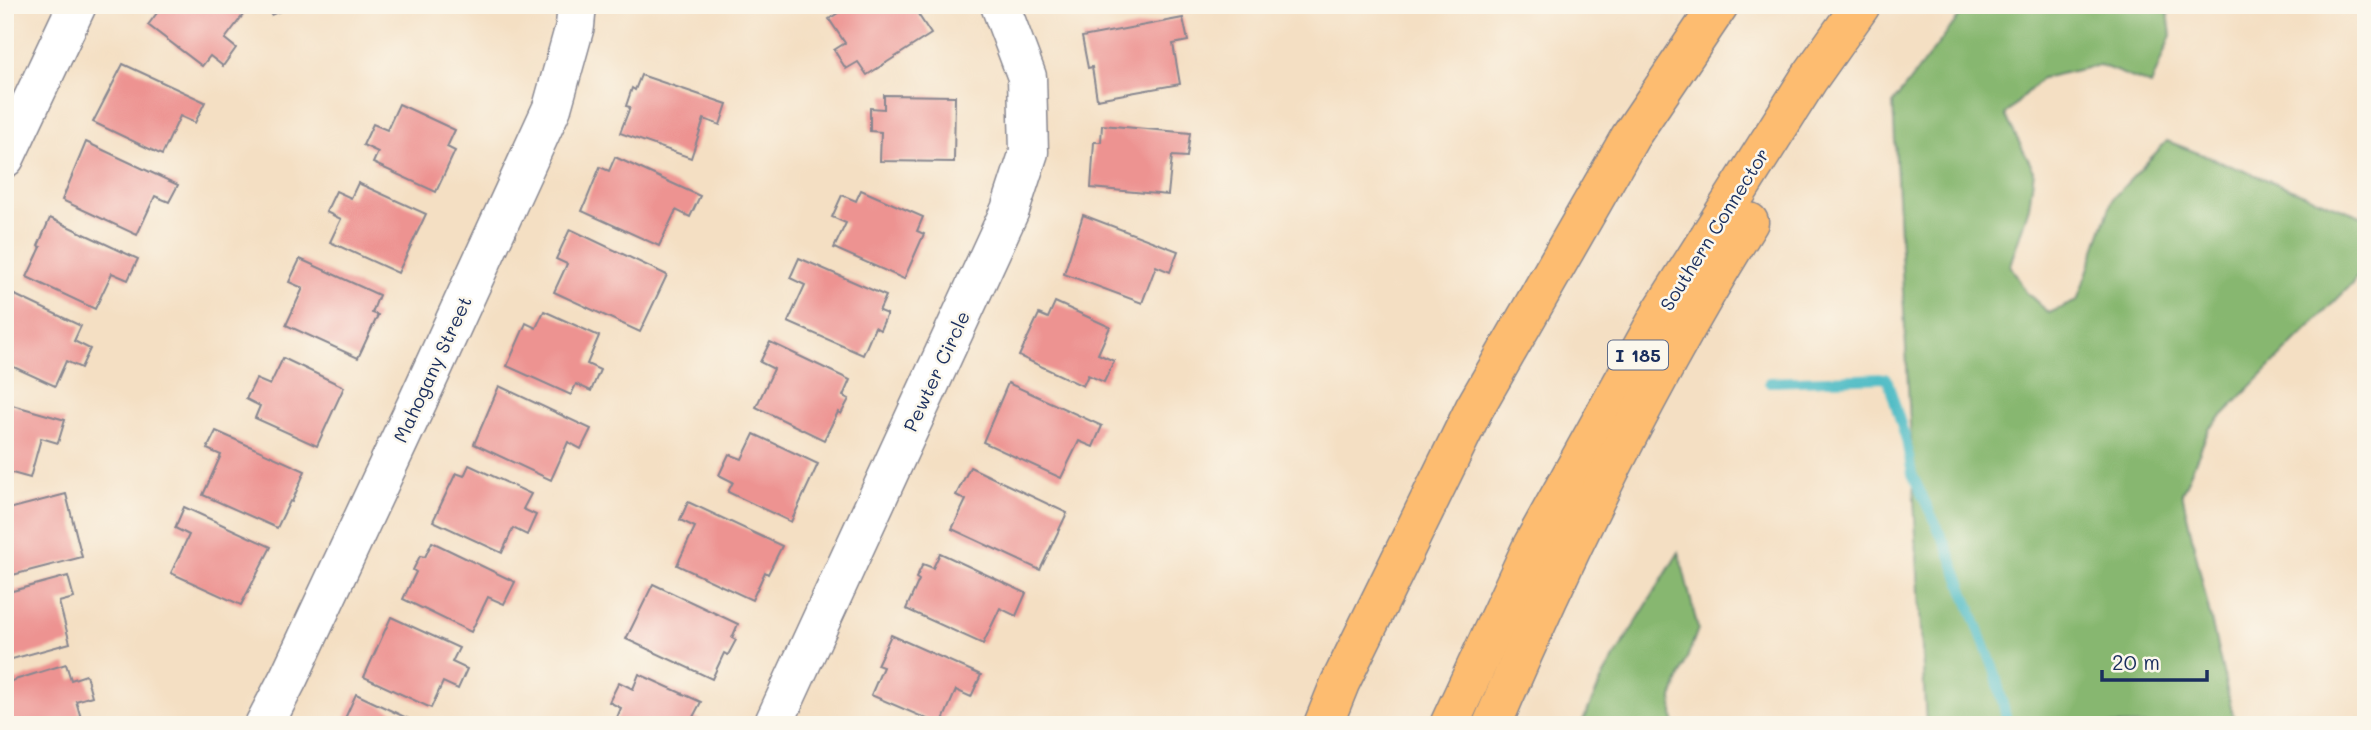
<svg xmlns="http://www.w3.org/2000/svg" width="2371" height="730" font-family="Mali,sans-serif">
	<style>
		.forest { fill: #87b770; stroke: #517367; stroke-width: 2 }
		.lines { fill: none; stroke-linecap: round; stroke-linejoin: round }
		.stream { stroke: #4dbbc5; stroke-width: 10 }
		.building { fill: #ed9391 }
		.street-casing { stroke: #888790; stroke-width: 41 }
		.highway-casing { stroke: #888790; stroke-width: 41 }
		.street { stroke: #fff; stroke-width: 38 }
		.highway { stroke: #fdbc6f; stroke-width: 38 }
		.labels { text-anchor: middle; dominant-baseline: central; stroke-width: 5; stroke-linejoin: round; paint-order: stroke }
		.shield { fill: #fbf7ec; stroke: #5e6b89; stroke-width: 2 }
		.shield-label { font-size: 18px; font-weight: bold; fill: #1b2f5e }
		.street-label { font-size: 19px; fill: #1b2f5e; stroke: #fbf7ec }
	</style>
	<rect width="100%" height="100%" fill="#fbf7ec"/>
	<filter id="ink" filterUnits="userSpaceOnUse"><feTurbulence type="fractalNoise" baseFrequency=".0143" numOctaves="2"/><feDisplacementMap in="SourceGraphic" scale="14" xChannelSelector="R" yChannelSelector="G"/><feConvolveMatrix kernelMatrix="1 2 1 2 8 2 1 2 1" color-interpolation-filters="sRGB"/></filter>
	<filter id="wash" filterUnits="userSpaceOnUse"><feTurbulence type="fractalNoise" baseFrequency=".00686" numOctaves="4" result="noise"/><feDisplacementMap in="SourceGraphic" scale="28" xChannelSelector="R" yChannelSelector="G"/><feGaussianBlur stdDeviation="1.57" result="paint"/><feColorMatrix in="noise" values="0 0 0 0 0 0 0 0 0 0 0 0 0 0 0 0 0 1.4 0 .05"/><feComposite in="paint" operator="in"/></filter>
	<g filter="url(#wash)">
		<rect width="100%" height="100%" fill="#f4dfc3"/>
		<g class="forest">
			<polygon points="1968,5 2167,5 2171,35 2151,85 2100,65 2042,78 2005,115 2034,171 2029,207 2010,265 2026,292 2049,313 2077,301 2113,198 2167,141 2366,218 2366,263 2351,285 2209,429 2182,493 2235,725 1926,725 1893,103"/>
			<polygon points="1679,552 1698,629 1672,698 1674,725 1581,725 1605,673"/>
		</g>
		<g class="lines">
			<polyline class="stream" points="1769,382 1887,378 1906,440 1912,474 1949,552 1995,672 2008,725"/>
		</g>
		<g id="blocks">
			<g class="building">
				<polygon points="163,5 230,5 243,15 225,39 236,48 223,66 210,56 202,66 148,25"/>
				<polygon points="267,5 294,5 271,15"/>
				<polygon points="850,5 912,5 931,34 867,75 858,62 846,69 834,50 845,43 829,19"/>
				<polygon points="1183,18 1188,41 1173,44 1180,84 1097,99 1092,67 1088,68 1082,37"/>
				<polygon points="123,64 205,102 195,123 180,116 162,155 93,122"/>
				<polygon points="641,75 727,104 720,125 704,119 691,158 620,133 630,107 626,106 632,88 635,90"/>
				<polygon points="884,95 955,96 954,162 880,161 881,132 870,131 870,108 884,109"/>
				<polygon points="399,104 455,130 447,147 455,151 436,192 373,163 378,152 363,145 373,124 387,130"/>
				<polygon points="1102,125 1190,133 1187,157 1172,156 1168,195 1091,188 1094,142 1101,142"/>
				<polygon points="86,142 178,185 169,202 155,196 137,235 62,200"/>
				<polygon points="615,157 700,196 690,217 676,210 659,246 582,211 600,167 609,171"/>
				<polygon points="358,183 426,214 398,273 330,242 341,219 326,212 336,191 351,198"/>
				<polygon points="861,190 923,217 917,231 924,234 904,279 834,248 846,223 832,217 842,195 856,201"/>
				<polygon points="1083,215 1178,251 1170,272 1156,266 1142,303 1064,274"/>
				<polygon points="50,218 138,259 128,280 112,273 95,309 27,277 41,247 38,246"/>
				<polygon points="570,229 667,275 640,332 554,292 567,264 556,259"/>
				<polygon points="799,258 886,296 879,311 887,314 880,330 875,327 863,355 788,322 805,285 790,278"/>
				<polygon points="300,259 379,295 372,313 378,315 358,358 286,325 303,288 289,282"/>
				<polygon points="15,295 81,326 74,341 90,349 81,368 66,361 55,386 5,363 5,315"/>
				<polygon points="1055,302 1110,327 1098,354 1114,361 1104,382 1088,375 1083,386 1019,356 1039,314 1048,318"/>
				<polygon points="544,311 599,336 587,364 600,370 591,391 576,384 571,395 507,366 526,323 536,328"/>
				<polygon points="770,342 850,380 843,396 849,399 841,414 838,412 824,440 756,407 774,369 760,362"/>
				<polygon points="283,358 344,387 317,446 255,418 260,406 246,399 256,379 270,385"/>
				<polygon points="1008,383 1102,426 1093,447 1079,441 1061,478 983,442"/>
				<polygon points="499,386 591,429 581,449 568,442 551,480 474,444"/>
				<polygon points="5,403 65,420 58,443 41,438 30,478 5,471"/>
				<polygon points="216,431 305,471 292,502 290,501 277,528 203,495 221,455 207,449"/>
				<polygon points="754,434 818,464 791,522 728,492 733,482 719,475 729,454 742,459"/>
				<polygon points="469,465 531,494 523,509 536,515 527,535 513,528 502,553 433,521 456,473 464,476"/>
				<polygon points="970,467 1067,513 1040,570 952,529 966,500 956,495"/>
				<polygon points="66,494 82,557 5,577 5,510"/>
				<polygon points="688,502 782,546 768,574 765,572 752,600 677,565 695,527 680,520"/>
				<polygon points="184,507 271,547 241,605 171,573 189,535 175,528"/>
				<polygon points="432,542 515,582 504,604 488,597 471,632 403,599 416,572 413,570 420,556 425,557"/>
				<polygon points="940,553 1026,593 1016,616 1000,608 983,644 906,609 919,580 916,578 923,564 933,568"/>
				<polygon points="68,576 74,598 59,602 70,643 5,661 5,593"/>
				<polygon points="653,584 738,624 732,638 736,640 728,655 724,653 712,679 626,639"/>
				<polygon points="391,617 459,648 452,662 467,669 458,689 443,682 431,708 364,677"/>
				<polygon points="891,635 981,675 971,697 956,690 941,725 871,695 883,667 877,665"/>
				<polygon points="66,664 71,680 86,675 92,696 76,701 83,725 6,725 5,683"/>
				<polygon points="639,674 701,702 693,717 700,720 698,725 614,725 621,708 609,702 619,682 633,689"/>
				<polygon points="356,694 411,720 421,725 342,725"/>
			</g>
		</g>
	</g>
	<g filter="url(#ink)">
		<use href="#blocks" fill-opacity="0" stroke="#888790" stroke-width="2"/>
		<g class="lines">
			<g class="street-casing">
				<g id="street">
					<polyline points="5,158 77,5"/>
					<polyline points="264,725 289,677 417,403 552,108 575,26 577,5"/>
					<polyline points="773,725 1010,210 1029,152 1027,77 1000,5"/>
				</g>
			</g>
			<g class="highway-casing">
				<g id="highway">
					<polyline points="1323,725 1340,683 1474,409 1630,137 1719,5"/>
					<polyline points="1449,725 1532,546 1662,311 1808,80 1861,5"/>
					<path d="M1492 725C1566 552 1650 381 1749 222"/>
				</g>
			</g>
			<use href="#street" class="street"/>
			<use href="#highway" class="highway"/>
		</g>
	</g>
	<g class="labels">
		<rect class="shield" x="1608" y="340.5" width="60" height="29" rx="5"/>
		<g class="shield-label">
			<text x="1638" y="355">I 185</text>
		</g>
		<g class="street-label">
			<text transform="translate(1714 229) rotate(-58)">Southern Connector</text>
			<text transform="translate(432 369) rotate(-65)">Mahogany Street</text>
			<text transform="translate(936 371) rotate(-65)">Pewter Circle</text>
		</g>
	</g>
	<rect width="2371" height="730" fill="none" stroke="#fbf7ec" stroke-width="28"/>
	<path d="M2102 670v10h105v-10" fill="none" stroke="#1b2f5e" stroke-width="3.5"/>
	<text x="2112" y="670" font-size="21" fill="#1b2f5e" stroke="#fbf7ec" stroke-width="5" paint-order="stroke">20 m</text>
</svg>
